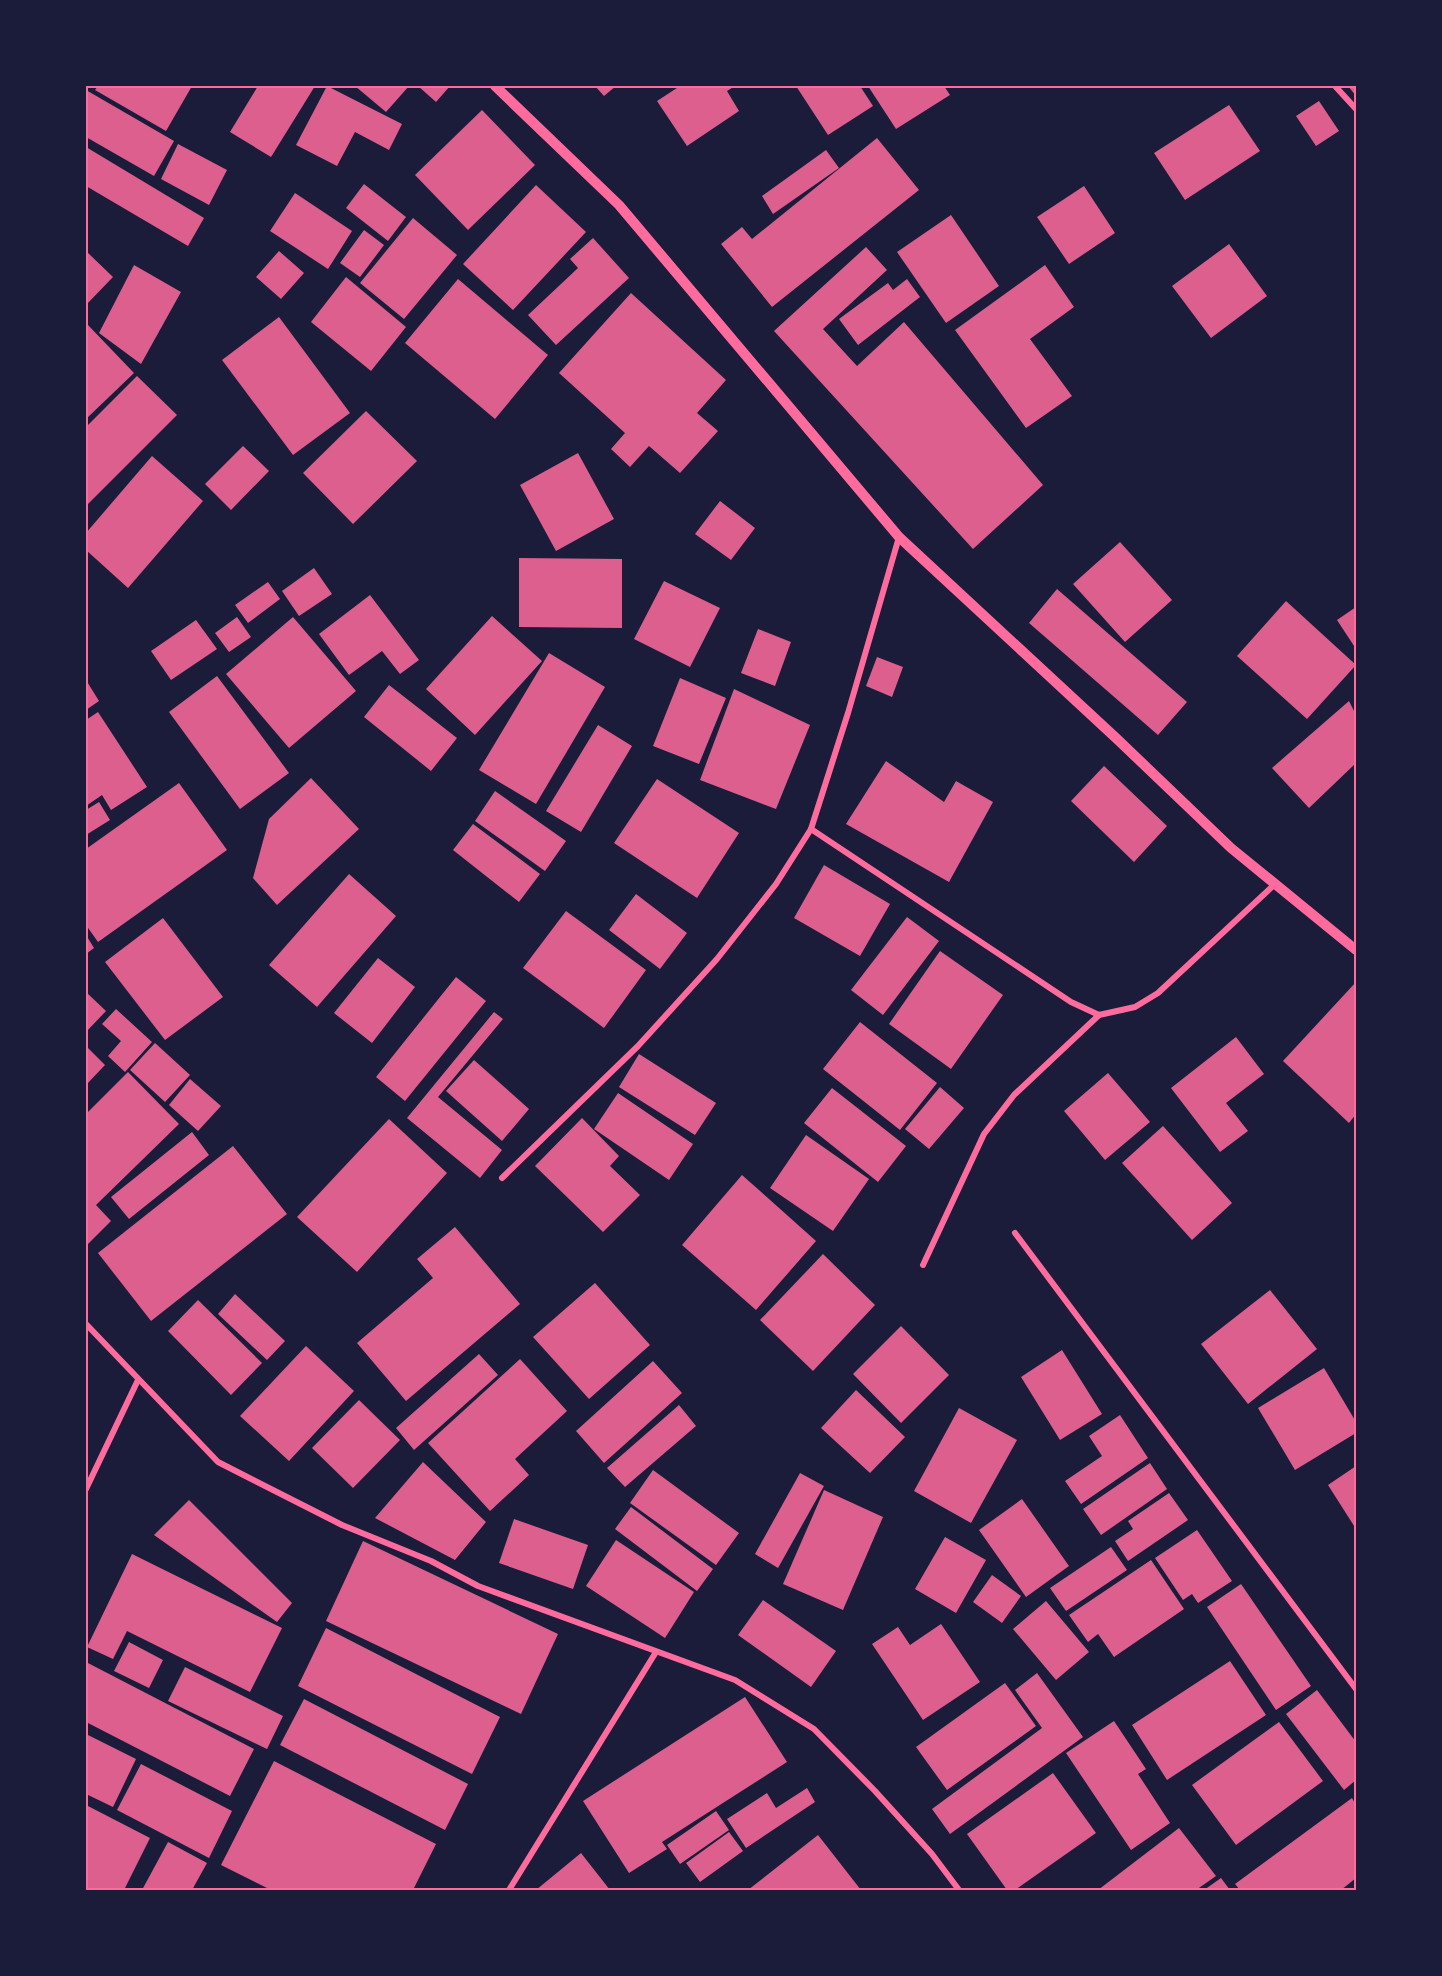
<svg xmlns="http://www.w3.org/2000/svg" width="1442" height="1976" font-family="'DM Sans',sans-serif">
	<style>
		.building { fill: #dd5f8e }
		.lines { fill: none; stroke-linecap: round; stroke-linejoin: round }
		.minor { stroke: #ff6b9d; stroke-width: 6 }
		.tertiary { stroke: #ff6b9d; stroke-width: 10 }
		.neatline { fill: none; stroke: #ff6b9d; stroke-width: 2 }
	</style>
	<rect width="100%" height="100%" fill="#1b1b3a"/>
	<g class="building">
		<polygon points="98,86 192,86 166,131 95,90"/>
		<polygon points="258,86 315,86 271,157 230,132"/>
		<polygon points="327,86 402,124 389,150 355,132 337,166 296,145"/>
		<polygon points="355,86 409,86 386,112"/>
		<polygon points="418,86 450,86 436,102"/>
		<polygon points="595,86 616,86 604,96"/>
		<polygon points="680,86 735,86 727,91 739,111 687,146 657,101"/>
		<polygon points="796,86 860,86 873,106 828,135"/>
		<polygon points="868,86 944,86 950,95 896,129"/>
		<polygon points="1348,86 1356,86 1356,96"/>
		<polygon points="86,90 174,141 154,176 86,137"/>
		<polygon points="1319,101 1339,131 1316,146 1296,116"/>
		<polygon points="1229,105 1260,151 1185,200 1154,153"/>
		<polygon points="482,110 535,165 468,230 415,175"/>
		<polygon points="877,138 919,190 772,307 721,244 742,227 752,239"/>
		<polygon points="178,144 227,170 209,205 161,179"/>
		<polygon points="86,147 204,218 188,246 86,186"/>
		<polygon points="826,150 839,168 773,214 762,196"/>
		<polygon points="364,184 406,217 388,241 346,208"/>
		<polygon points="536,185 586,232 513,310 463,264"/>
		<polygon points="1084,186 1115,233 1069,264 1037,217"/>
		<polygon points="295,193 352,231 328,269 270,231"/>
		<polygon points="951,215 999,286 946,323 897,252"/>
		<polygon points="413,218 457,255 404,319 360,283"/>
		<polygon points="364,230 384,245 360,277 340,263"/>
		<polygon points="593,238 629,278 556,345 528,315 578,268 570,259"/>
		<polygon points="1229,244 1267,296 1211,338 1172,286"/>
		<polygon points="866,247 887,270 823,329 857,366 904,322 1043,485 973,549 774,331"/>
		<polygon points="86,251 113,277 86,305"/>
		<polygon points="279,251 304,273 281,299 256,277"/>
		<polygon points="134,265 181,292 141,364 99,333"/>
		<polygon points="1045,265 1074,307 1030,339 1072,396 1026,428 955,330"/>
		<polygon points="346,277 406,327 371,371 311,322"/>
		<polygon points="458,279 548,355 495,419 405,343"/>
		<polygon points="907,279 920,297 858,345 839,319 888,283 893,290"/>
		<polygon points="631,293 726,380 697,413 718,431 680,473 649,446 630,467 611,449 625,433 559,373"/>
		<polygon points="279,317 350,413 293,455 222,360"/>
		<polygon points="87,324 134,373 86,419 86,326"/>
		<polygon points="137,376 177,415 86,506 86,427"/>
		<polygon points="366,411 417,461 353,524 303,473"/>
		<polygon points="243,446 269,471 231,510 205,484"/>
		<polygon points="578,453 614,519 556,551 520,485"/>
		<polygon points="152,456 203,501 128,588 86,550 86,533"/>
		<polygon points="720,501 755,528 731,560 695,534"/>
		<polygon points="1120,542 1172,600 1125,642 1073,584"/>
		<polygon points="519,558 622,559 622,628 519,627"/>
		<polygon points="314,568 332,594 299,616 282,591"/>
		<polygon points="664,581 720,608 690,667 634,639"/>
		<polygon points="268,582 280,599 248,623 235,605"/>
		<polygon points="1057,589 1187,702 1158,735 1029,623"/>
		<polygon points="370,595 419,660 400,674 382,651 349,675 319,634"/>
		<polygon points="1286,601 1356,665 1307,719 1237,656"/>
		<polygon points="1356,607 1356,649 1337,620"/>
		<polygon points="492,616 542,661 475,735 426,689"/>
		<polygon points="237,617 251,637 229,652 215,633"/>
		<polygon points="293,617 356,691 289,748 226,674"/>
		<polygon points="196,620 217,649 171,680 151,651"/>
		<polygon points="758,629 791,642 775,686 741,673"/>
		<polygon points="549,653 605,687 536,804 479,770"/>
		<polygon points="877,657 903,667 892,697 866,686"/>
		<polygon points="217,676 289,773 240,809 169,712"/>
		<polygon points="680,678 726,698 699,764 653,746"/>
		<polygon points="86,680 99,701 86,710"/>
		<polygon points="389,685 457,738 431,771 364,717"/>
		<polygon points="734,689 810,725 776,809 700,780"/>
		<polygon points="1349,701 1356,715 1356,763 1309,808 1272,768"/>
		<polygon points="98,712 147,787 111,810 102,795 86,806 86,720"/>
		<polygon points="598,725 632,746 581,832 546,811"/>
		<polygon points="886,761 944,802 956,781 993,802 949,882 846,824"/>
		<polygon points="1104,766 1167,826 1134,862 1071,801"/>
		<polygon points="311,778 359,829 277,905 253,878 269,819"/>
		<polygon points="657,779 739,833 697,898 614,843"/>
		<polygon points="179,783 227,850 98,942 86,925 86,849"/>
		<polygon points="495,791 566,841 545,871 475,821"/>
		<polygon points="99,802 110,820 86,835 86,810"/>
		<polygon points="473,824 540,874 519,902 453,850"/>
		<polygon points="824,865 890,904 860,956 794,918"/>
		<polygon points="349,874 396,916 317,1007 269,965"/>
		<polygon points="636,894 687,933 660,969 609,930"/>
		<polygon points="566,911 646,970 604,1028 523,968"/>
		<polygon points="907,917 939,941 883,1015 851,990"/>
		<polygon points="163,918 223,997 165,1040 105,962"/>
		<polygon points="86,935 94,948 86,954"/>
		<polygon points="940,951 1003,995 951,1069 889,1024"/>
		<polygon points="378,958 415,987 372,1043 334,1013"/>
		<polygon points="456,977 486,1001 405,1101 376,1077"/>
		<polygon points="1356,982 1356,1114 1349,1123 1283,1061"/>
		<polygon points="86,992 106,1011 86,1032"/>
		<polygon points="116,1009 152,1042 125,1072 108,1056 121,1041 102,1024"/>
		<polygon points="494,1012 503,1019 438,1097 502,1150 480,1178 407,1118"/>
		<polygon points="860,1022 937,1083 900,1130 823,1069"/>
		<polygon points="1236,1037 1264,1074 1226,1103 1248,1131 1220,1152 1171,1088"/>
		<polygon points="155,1043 190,1075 165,1102 130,1070"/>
		<polygon points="86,1046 105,1065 86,1085"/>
		<polygon points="639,1054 716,1103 695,1135 619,1087"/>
		<polygon points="474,1060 529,1109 502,1141 446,1091"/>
		<polygon points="128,1072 179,1124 96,1205 111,1221 88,1244 86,1241 86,1114"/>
		<polygon points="1108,1073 1150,1122 1105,1160 1064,1111"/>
		<polygon points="190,1079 221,1106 198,1131 169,1105"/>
		<polygon points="940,1087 964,1108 929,1149 905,1129"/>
		<polygon points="832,1088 906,1146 878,1182 804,1123"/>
		<polygon points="618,1093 693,1144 669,1180 594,1129"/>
		<polygon points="582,1118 619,1156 610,1166 640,1195 603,1232 535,1166"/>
		<polygon points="389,1119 447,1173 357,1272 297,1217"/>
		<polygon points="1163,1126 1232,1203 1192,1240 1122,1163"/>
		<polygon points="192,1132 209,1155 129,1219 111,1197"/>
		<polygon points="806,1135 869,1179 833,1231 770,1188"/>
		<polygon points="233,1146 287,1214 151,1321 98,1253"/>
		<polygon points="742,1175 816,1241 756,1310 682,1245"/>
		<polygon points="455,1227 520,1304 406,1401 357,1343 433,1278 417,1259"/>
		<polygon points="823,1254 875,1305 813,1371 760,1320"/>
		<polygon points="595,1283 650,1345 589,1399 533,1337"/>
		<polygon points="1270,1290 1317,1349 1248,1404 1201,1344"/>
		<polygon points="235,1294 285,1341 267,1360 218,1314"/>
		<polygon points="198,1300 262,1363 231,1395 168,1331"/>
		<polygon points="901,1326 949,1375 901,1423 853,1374"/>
		<polygon points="306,1346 354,1391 289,1461 240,1416"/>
		<polygon points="1062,1350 1102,1414 1060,1440 1021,1377"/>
		<polygon points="479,1354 498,1375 414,1450 396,1428"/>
		<polygon points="520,1359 567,1411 515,1459 529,1475 490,1511 428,1443"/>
		<polygon points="653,1361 682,1393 604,1463 576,1431"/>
		<polygon points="1324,1368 1356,1422 1356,1433 1295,1470 1258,1408"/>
		<polygon points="856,1390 905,1437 870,1473 821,1428"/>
		<polygon points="359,1400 400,1440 353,1488 312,1448"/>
		<polygon points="679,1405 696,1426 625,1487 607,1468"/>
		<polygon points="959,1408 1017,1440 971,1523 914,1491"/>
		<polygon points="1120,1415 1148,1458 1081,1504 1065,1481 1102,1456 1089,1436"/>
		<polygon points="423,1462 486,1522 455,1560 375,1518"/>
		<polygon points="1150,1463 1167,1489 1101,1535 1083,1509"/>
		<polygon points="1356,1466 1356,1529 1328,1485"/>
		<polygon points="653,1470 739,1533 716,1565 630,1503"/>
		<polygon points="800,1473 824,1486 778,1568 755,1554"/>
		<polygon points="824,1490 883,1517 843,1610 783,1584"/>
		<polygon points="1169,1493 1188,1520 1128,1561 1115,1541 1133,1529 1128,1521"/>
		<polygon points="1022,1499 1069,1566 1026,1597 979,1530"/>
		<polygon points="189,1500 292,1603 277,1622 154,1535"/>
		<polygon points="631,1507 713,1569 697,1591 615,1529"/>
		<polygon points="514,1519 588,1545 573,1589 499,1563"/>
		<polygon points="1197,1530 1232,1581 1198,1603 1192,1594 1183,1600 1155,1558"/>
		<polygon points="945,1537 986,1560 956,1613 915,1589"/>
		<polygon points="616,1540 694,1592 665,1638 586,1586"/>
		<polygon points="363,1541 558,1634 521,1714 326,1621"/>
		<polygon points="1111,1547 1127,1570 1066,1611 1050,1588"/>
		<polygon points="132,1554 282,1628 250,1692 127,1631 113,1659 87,1647"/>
		<polygon points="1151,1560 1184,1609 1114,1657 1098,1634 1088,1642 1069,1615"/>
		<polygon points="992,1575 1021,1596 1002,1623 973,1602"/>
		<polygon points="1241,1584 1311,1686 1276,1710 1207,1607"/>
		<polygon points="763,1600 836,1651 811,1687 738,1635"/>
		<polygon points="1046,1601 1089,1652 1056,1680 1013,1629"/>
		<polygon points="941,1624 980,1682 923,1720 872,1644 898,1627 910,1645"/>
		<polygon points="326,1628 500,1717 472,1774 298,1686"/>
		<polygon points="129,1642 163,1660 149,1688 114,1671"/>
		<polygon points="1230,1661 1266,1715 1167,1780 1132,1725"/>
		<polygon points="86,1662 254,1749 230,1796 86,1722"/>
		<polygon points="185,1667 283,1716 267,1749 168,1701"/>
		<polygon points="1037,1673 1083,1737 950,1834 932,1809 1042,1728 1015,1690"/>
		<polygon points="1005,1683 1036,1726 947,1790 916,1747"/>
		<polygon points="1317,1690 1356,1742 1356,1780 1344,1790 1286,1714"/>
		<polygon points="745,1697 787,1762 662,1842 667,1849 629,1873 583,1801"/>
		<polygon points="304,1699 468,1784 445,1830 280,1745"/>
		<polygon points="1114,1721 1146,1769 1138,1774 1170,1823 1131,1850 1066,1753"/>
		<polygon points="1279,1722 1323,1781 1236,1845 1192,1785"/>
		<polygon points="86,1734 136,1759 113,1807 86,1794"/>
		<polygon points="274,1761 436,1844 413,1890 271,1890 221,1865"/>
		<polygon points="141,1764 232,1811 209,1858 117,1810"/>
		<polygon points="1053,1773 1096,1833 1015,1890 1007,1890 967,1834"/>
		<polygon points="807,1788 815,1802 746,1848 727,1819 767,1793 776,1808"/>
		<polygon points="1352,1798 1356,1805 1356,1878 1341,1890 1240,1890 1235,1884"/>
		<polygon points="86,1805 150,1838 124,1890 86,1890"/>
		<polygon points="716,1811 729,1830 680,1864 667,1845"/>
		<polygon points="1179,1828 1216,1876 1196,1890 1098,1890"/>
		<polygon points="729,1832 743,1851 700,1882 686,1863"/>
		<polygon points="818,1835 861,1890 748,1890"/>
		<polygon points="168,1842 207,1863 192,1890 142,1890"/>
		<polygon points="581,1853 610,1890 536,1890"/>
		<polygon points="1221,1878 1230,1890 1204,1890"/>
	</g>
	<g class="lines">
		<g class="minor">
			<polyline points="1335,86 1356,109"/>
			<polyline points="811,829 1071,1002 1099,1015 1135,1007 1158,993 1275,884"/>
			<polyline points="502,1178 638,1046 717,959 776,884 811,829 848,713 899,537"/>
			<polyline points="1015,1233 1356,1689"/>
			<polyline points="923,1265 984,1134 1014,1095 1099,1015"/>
			<polyline points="86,1324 218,1462 342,1525 431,1561 478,1586 735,1680 814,1729 875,1791 932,1854 959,1890"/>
			<polyline points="86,1489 138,1380"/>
			<polyline points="509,1890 656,1652"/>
		</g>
		<polyline class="tertiary" points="495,86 619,205 899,537 1116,738 1231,848 1356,950"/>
	</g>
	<rect width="1442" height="1976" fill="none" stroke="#1b1b3a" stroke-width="174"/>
	<rect x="87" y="87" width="1268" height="1802" class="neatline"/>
</svg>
